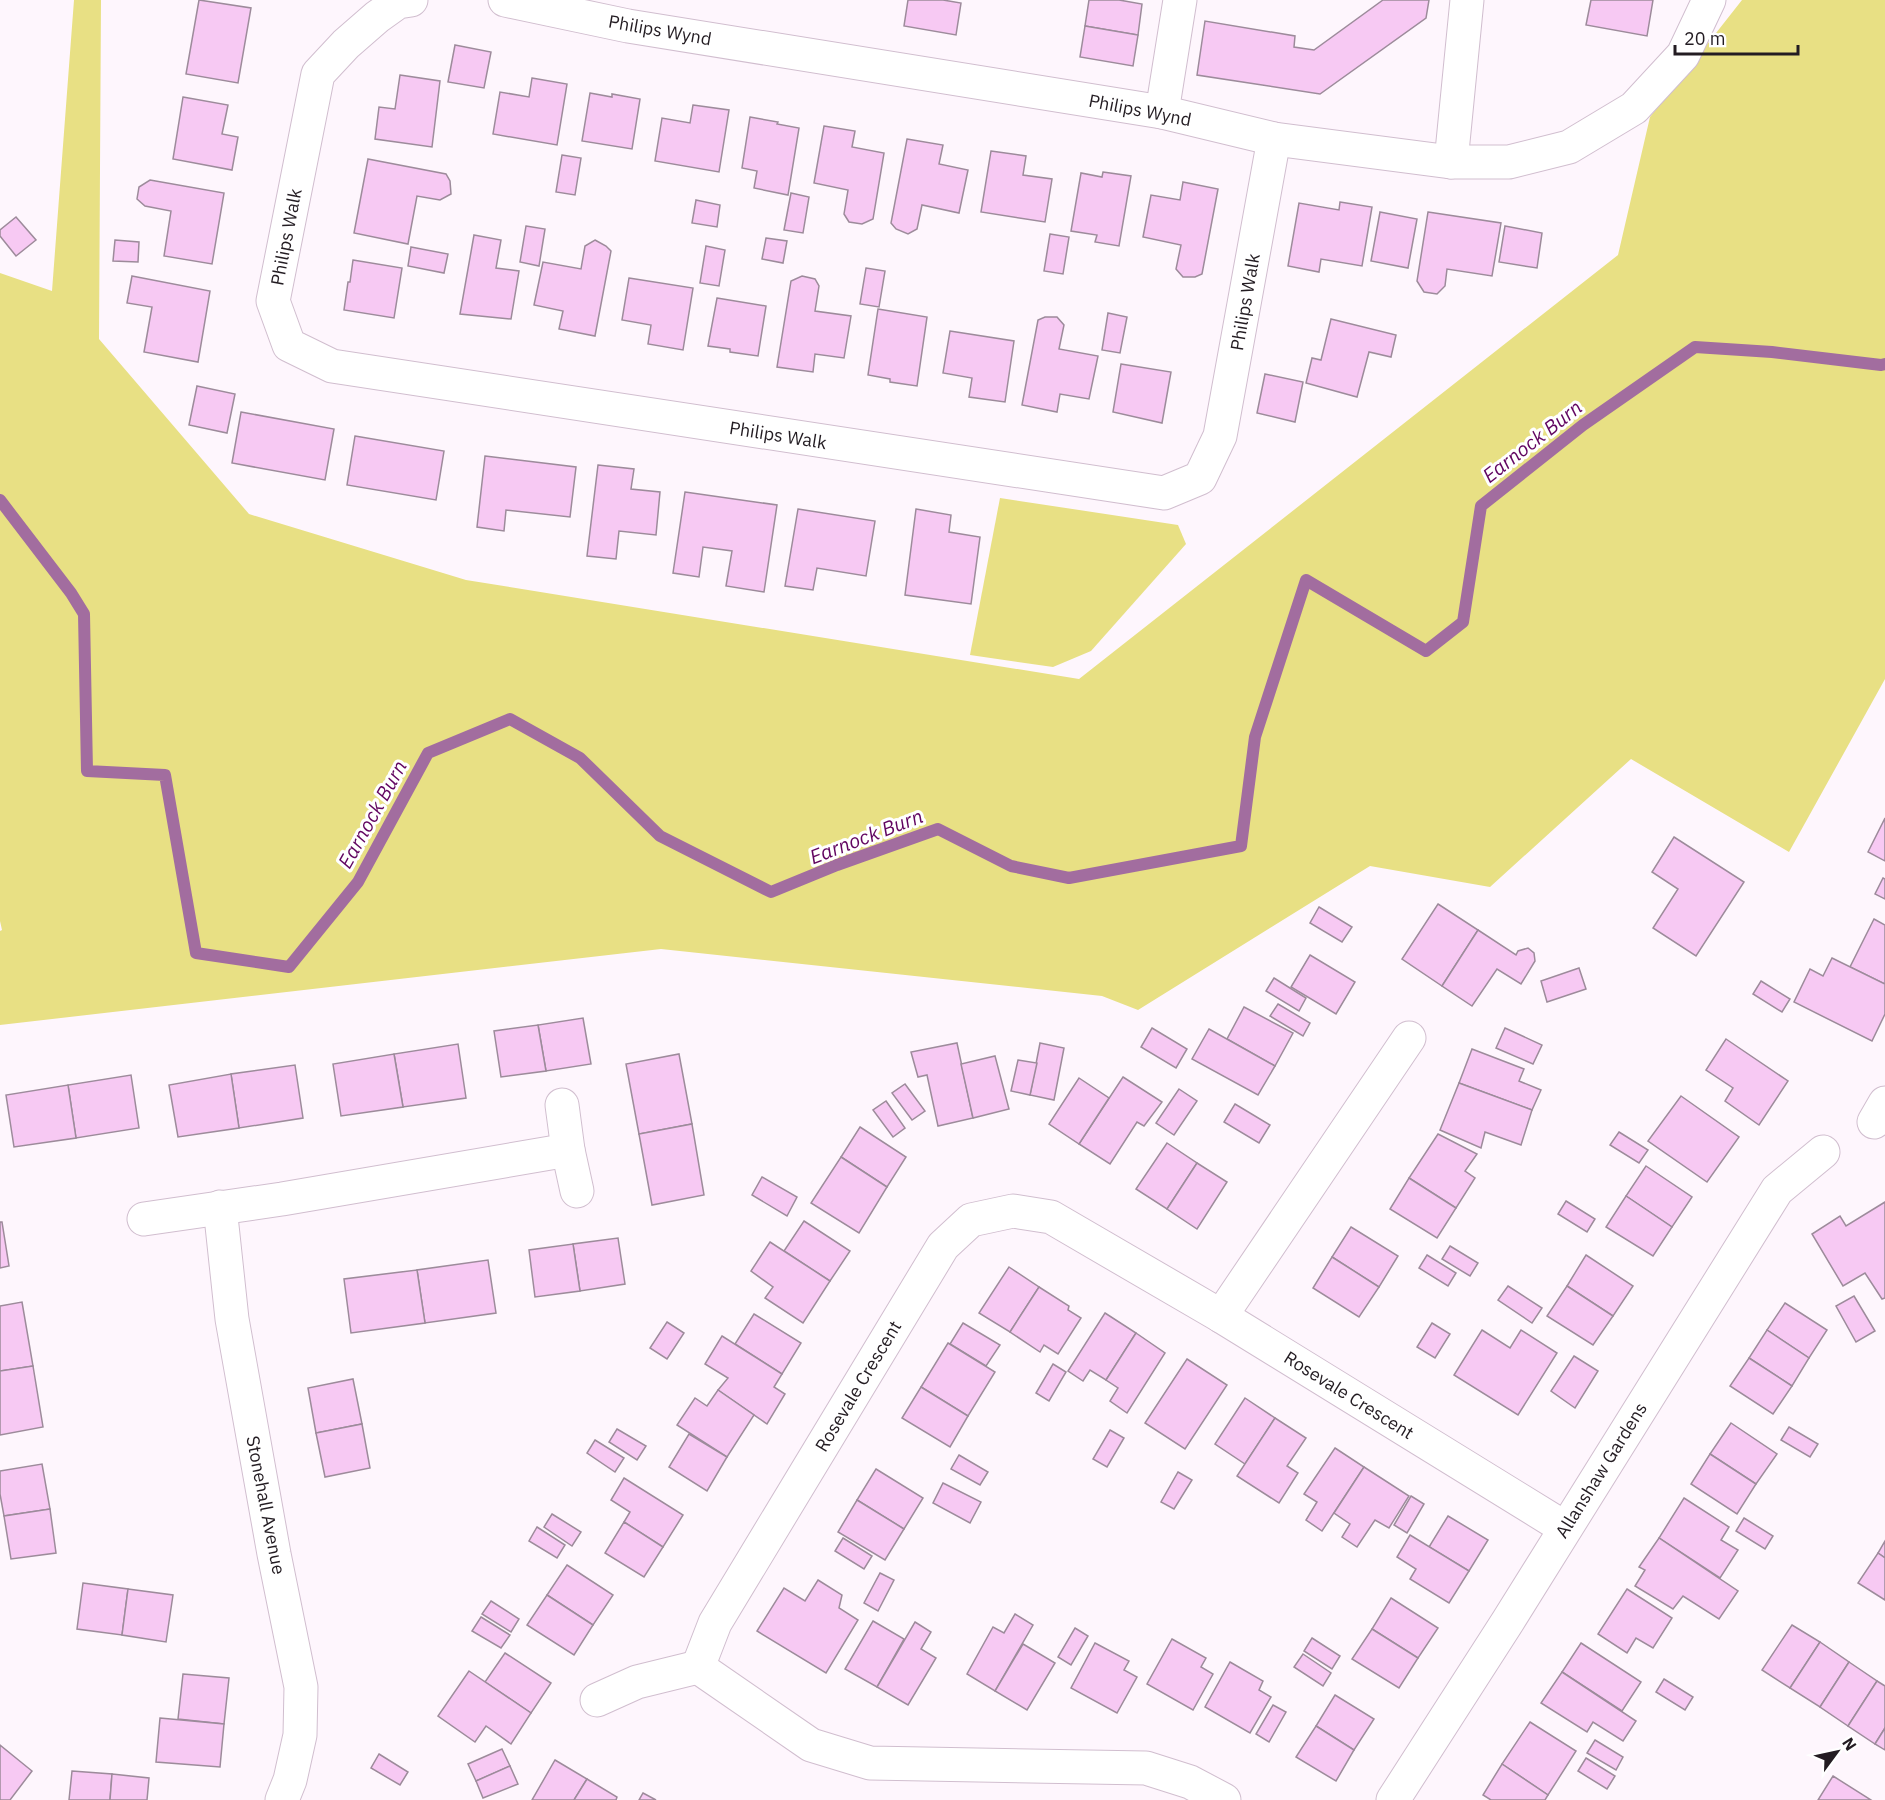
<svg xmlns="http://www.w3.org/2000/svg" width="1885" height="1800" font-family="'IBM Plex Sans',sans-serif">
	<style>
		.green { fill: #e8e084 }
		.lines { fill: none; stroke-linecap: round; stroke-linejoin: round }
		.stream { stroke: #a26d9f; stroke-width: 12 }
		.building { fill: #f7c9f3; stroke: #9d8b9b; stroke-width: 1.5 }
		.minor-casing { stroke: #d1becf; stroke-width: 35 }
		.minor { stroke: #fff; stroke-width: 33 }
		.labels { text-anchor: middle; dominant-baseline: central; stroke-width: 6; stroke-linejoin: round; paint-order: stroke }
		.street-label { font-size: 18px; fill: #231c22; stroke: #fff }
		.water-label { font-size: 20px; font-style: italic; fill: #610560; stroke: #fff }
	</style>
	<rect width="100%" height="100%" fill="#fef6fd"/>
	<g class="green">
		<polygon points="74,0 101,0 99,339 249,514 466,580 1079,679 1618,255 1650,117 1742,0 1885,0 1885,679 1789,852 1631,759 1490,887 1370,866 1138,1010 1102,996 661,949 0,1025 0,931 2,930 0,921 0,273 52,291"/>
		<polygon points="1000,498 1178,525 1186,544 1091,651 1053,667 970,655"/>
	</g>
	<g class="lines">
		<polyline class="stream" points="0,500 71,593 84,614 87,771 165,775 196,953 289,967 358,882 428,753 510,719 580,758 660,836 771,892 837,865 938,829 1011,866 1069,878 1241,846 1255,737 1306,580 1426,651 1463,622 1481,506 1583,425 1695,347 1772,352 1881,365 1885,364"/>
	</g>
	<g class="building">
		<polygon points="199,0 251,8 238,83 186,74"/>
		<polygon points="908,0 943,0 961,3 956,35 904,26"/>
		<polygon points="1089,0 1119,0 1142,4 1138,35 1085,26"/>
		<polygon points="1383,0 1429,0 1426,18 1320,94 1197,75 1205,21 1295,36 1294,47 1314,50"/>
		<polygon points="1591,0 1653,0 1647,36 1586,25"/>
		<polygon points="1085,26 1138,35 1133,66 1080,57"/>
		<polygon points="455,45 491,52 484,88 448,82"/>
		<polygon points="400,75 440,81 432,147 375,139 379,107 395,109"/>
		<polygon points="532,78 567,84 557,145 493,134 500,92 529,97"/>
		<polygon points="590,93 612,97 612,94 640,99 632,149 582,141"/>
		<polygon points="183,97 228,105 222,134 238,137 232,170 173,159"/>
		<polygon points="693,105 729,110 719,172 655,161 662,118 690,123"/>
		<polygon points="750,117 778,122 777,124 799,128 788,195 754,188 757,171 742,168"/>
		<polygon points="824,126 855,131 852,147 884,153 873,219 862,224 849,222 844,214 848,190 814,183"/>
		<polygon points="907,139 943,145 939,164 968,170 959,213 922,205 917,229 908,234 896,229 891,223"/>
		<polygon points="991,151 1026,156 1023,175 1052,179 1045,222 981,212"/>
		<polygon points="562,155 581,158 575,195 556,192"/>
		<polygon points="368,159 446,174 450,181 451,194 440,200 417,196 408,244 354,233"/>
		<polygon points="1103,172 1131,176 1119,246 1095,242 1097,235 1071,231 1081,173 1102,177"/>
		<polygon points="150,180 224,193 212,264 164,256 171,211 145,206 137,199 139,187"/>
		<polygon points="1183,182 1218,189 1202,274 1195,277 1183,277 1176,269 1181,245 1143,237 1151,195 1180,200"/>
		<polygon points="791,193 809,197 803,233 784,230"/>
		<polygon points="696,200 720,205 717,227 692,223"/>
		<polygon points="1340,202 1372,207 1362,266 1321,259 1319,272 1288,266 1299,203 1339,210"/>
		<polygon points="1380,212 1417,219 1408,268 1371,261"/>
		<polygon points="1428,212 1501,223 1492,276 1447,269 1445,286 1437,294 1424,292 1417,281"/>
		<polygon points="16,217 36,240 16,256 0,236 0,230"/>
		<polygon points="526,226 545,229 539,266 520,262"/>
		<polygon points="1505,226 1542,233 1537,268 1499,262"/>
		<polygon points="1050,234 1069,237 1063,274 1044,271"/>
		<polygon points="474,235 501,240 496,268 519,271 511,319 460,314"/>
		<polygon points="766,238 787,241 783,263 762,259"/>
		<polygon points="115,240 139,242 138,262 113,261"/>
		<polygon points="595,240 606,246 611,251 595,336 559,329 563,311 534,305 543,262 581,269 585,246"/>
		<polygon points="706,246 725,250 719,286 700,283"/>
		<polygon points="411,247 448,254 444,273 408,266"/>
		<polygon points="353,260 402,268 394,318 344,310 348,282 350,282"/>
		<polygon points="866,268 885,271 879,307 860,304"/>
		<polygon points="132,276 210,291 198,362 144,352 152,307 127,303"/>
		<polygon points="802,276 815,279 819,286 815,311 851,316 844,358 815,354 813,372 777,367 791,281"/>
		<polygon points="629,278 693,288 683,350 648,344 651,325 622,320"/>
		<polygon points="717,298 766,306 758,356 730,352 730,349 708,346"/>
		<polygon points="878,309 927,317 917,386 890,382 890,379 868,375"/>
		<polygon points="1108,313 1127,317 1120,353 1102,350"/>
		<polygon points="1045,317 1057,317 1064,325 1059,349 1098,356 1089,399 1060,394 1057,412 1022,405 1038,320"/>
		<polygon points="1331,319 1396,335 1391,357 1369,352 1357,397 1306,383 1312,358 1321,360"/>
		<polygon points="950,331 1014,341 1005,402 969,397 972,378 943,373"/>
		<polygon points="1121,364 1171,372 1162,423 1113,412"/>
		<polygon points="1265,374 1303,382 1295,422 1257,413"/>
		<polygon points="197,386 235,394 227,433 189,425"/>
		<polygon points="241,412 334,429 325,480 232,463"/>
		<polygon points="355,436 444,451 436,500 347,485"/>
		<polygon points="485,456 576,467 570,517 506,510 504,531 477,527"/>
		<polygon points="598,465 634,469 631,489 660,492 656,535 619,531 616,559 587,556"/>
		<polygon points="685,492 777,505 764,592 726,586 732,551 703,547 699,577 673,573"/>
		<polygon points="798,509 875,521 866,576 817,568 813,590 785,586"/>
		<polygon points="916,509 951,515 949,532 980,537 971,604 905,595"/>
		<polygon points="1885,818 1885,861 1868,852"/>
		<polygon points="1674,837 1744,882 1696,956 1653,928 1678,889 1652,872"/>
		<polygon points="1883,878 1885,879 1885,899 1875,894"/>
		<polygon points="1438,904 1478,930 1442,986 1402,959"/>
		<polygon points="1319,907 1352,927 1342,942 1310,923"/>
		<polygon points="1874,919 1885,925 1885,984 1850,967"/>
		<polygon points="1478,930 1516,955 1518,951 1528,948 1534,953 1535,961 1521,984 1497,969 1472,1006 1442,986"/>
		<polygon points="1310,955 1355,982 1336,1014 1291,987"/>
		<polygon points="1832,958 1885,984 1885,1014 1872,1041 1794,1002 1810,969 1823,976"/>
		<polygon points="1579,968 1586,989 1547,1002 1541,981"/>
		<polygon points="1274,978 1306,998 1299,1011 1266,991"/>
		<polygon points="1761,981 1790,999 1782,1012 1753,994"/>
		<polygon points="1278,1004 1310,1023 1303,1036 1270,1016"/>
		<polygon points="1244,1007 1293,1033 1275,1066 1227,1039"/>
		<polygon points="583,1018 591,1064 546,1071 538,1025"/>
		<polygon points="538,1025 546,1071 501,1077 494,1031"/>
		<polygon points="1152,1028 1187,1049 1176,1068 1141,1047"/>
		<polygon points="1505,1028 1542,1045 1533,1064 1496,1048"/>
		<polygon points="1209,1029 1275,1066 1258,1095 1192,1059"/>
		<polygon points="1726,1039 1788,1081 1759,1125 1725,1101 1733,1088 1706,1070"/>
		<polygon points="957,1043 973,1118 938,1126 927,1075 918,1077 911,1052"/>
		<polygon points="1040,1043 1064,1048 1054,1100 1030,1095"/>
		<polygon points="458,1044 466,1098 403,1107 394,1054"/>
		<polygon points="1472,1049 1524,1069 1519,1081 1541,1090 1532,1110 1459,1083"/>
		<polygon points="394,1054 403,1107 341,1116 333,1064"/>
		<polygon points="679,1054 692,1124 639,1134 626,1064"/>
		<polygon points="995,1056 1009,1109 973,1118 961,1064"/>
		<polygon points="1018,1060 1037,1063 1030,1095 1011,1091"/>
		<polygon points="295,1065 303,1118 239,1128 231,1074"/>
		<polygon points="231,1074 239,1128 178,1137 169,1085"/>
		<polygon points="131,1075 139,1128 76,1138 68,1085"/>
		<polygon points="1123,1077 1162,1102 1144,1126 1137,1122 1110,1164 1079,1144"/>
		<polygon points="1079,1078 1109,1098 1079,1144 1049,1124"/>
		<polygon points="1459,1083 1532,1110 1521,1145 1485,1132 1481,1148 1440,1130"/>
		<polygon points="905,1084 925,1111 912,1120 892,1093"/>
		<polygon points="68,1085 76,1138 14,1147 6,1095"/>
		<polygon points="1179,1089 1197,1101 1174,1135 1156,1123"/>
		<polygon points="1681,1096 1739,1137 1707,1182 1648,1141"/>
		<polygon points="886,1101 905,1128 893,1137 873,1110"/>
		<polygon points="1235,1104 1270,1125 1259,1143 1224,1122"/>
		<polygon points="692,1124 704,1195 652,1205 639,1134"/>
		<polygon points="860,1127 906,1157 887,1187 841,1157"/>
		<polygon points="1619,1132 1648,1150 1639,1163 1610,1145"/>
		<polygon points="1438,1134 1477,1154 1465,1171 1475,1178 1456,1208 1409,1178"/>
		<polygon points="1167,1143 1197,1163 1167,1209 1136,1189"/>
		<polygon points="841,1157 887,1187 859,1233 811,1203"/>
		<polygon points="1197,1163 1227,1182 1197,1229 1167,1209"/>
		<polygon points="1646,1166 1692,1197 1672,1227 1626,1196"/>
		<polygon points="762,1177 797,1197 787,1216 752,1195"/>
		<polygon points="1409,1178 1456,1208 1437,1238 1390,1209"/>
		<polygon points="1626,1196 1672,1227 1653,1256 1606,1227"/>
		<polygon points="1566,1201 1595,1219 1587,1232 1558,1214"/>
		<polygon points="1885,1202 1885,1298 1882,1299 1865,1273 1843,1286 1812,1234 1840,1216 1846,1226"/>
		<polygon points="804,1221 850,1251 830,1281 784,1251"/>
		<polygon points="0,1222 2,1222 9,1266 0,1268"/>
		<polygon points="1351,1227 1398,1256 1379,1287 1332,1257"/>
		<polygon points="618,1238 625,1284 580,1291 573,1244"/>
		<polygon points="770,1242 830,1281 803,1323 765,1298 773,1287 751,1271"/>
		<polygon points="573,1244 580,1291 535,1297 529,1250"/>
		<polygon points="1450,1246 1478,1263 1470,1276 1442,1259"/>
		<polygon points="1427,1255 1456,1273 1448,1286 1419,1268"/>
		<polygon points="1586,1255 1633,1286 1613,1316 1567,1286"/>
		<polygon points="1332,1257 1379,1287 1359,1317 1313,1288"/>
		<polygon points="488,1260 496,1313 425,1323 417,1270"/>
		<polygon points="1009,1267 1039,1287 1010,1332 979,1313"/>
		<polygon points="417,1270 425,1323 351,1333 344,1279"/>
		<polygon points="1508,1286 1542,1308 1532,1323 1498,1300"/>
		<polygon points="1567,1286 1613,1316 1593,1345 1547,1316"/>
		<polygon points="1039,1287 1069,1306 1068,1310 1081,1318 1058,1354 1044,1345 1040,1352 1010,1332"/>
		<polygon points="1854,1296 1875,1331 1856,1342 1836,1306"/>
		<polygon points="22,1302 33,1366 0,1371 0,1306"/>
		<polygon points="1785,1303 1827,1330 1809,1358 1767,1330"/>
		<polygon points="1105,1313 1136,1333 1106,1380 1090,1370 1083,1381 1068,1371"/>
		<polygon points="754,1314 801,1343 782,1374 735,1344"/>
		<polygon points="667,1322 684,1333 667,1359 650,1348"/>
		<polygon points="963,1323 1000,1345 986,1366 950,1344"/>
		<polygon points="1432,1323 1450,1334 1435,1358 1417,1347"/>
		<polygon points="1482,1330 1510,1348 1521,1330 1557,1353 1518,1415 1454,1375"/>
		<polygon points="1767,1330 1809,1358 1792,1386 1749,1358"/>
		<polygon points="1136,1333 1165,1353 1127,1413 1110,1401 1118,1388 1106,1380"/>
		<polygon points="722,1336 782,1374 774,1387 785,1394 767,1424 718,1390 728,1378 705,1364"/>
		<polygon points="948,1343 995,1372 968,1416 921,1387"/>
		<polygon points="1574,1356 1598,1371 1575,1408 1551,1391"/>
		<polygon points="1749,1358 1792,1386 1773,1414 1730,1386"/>
		<polygon points="1187,1359 1227,1385 1185,1449 1145,1423"/>
		<polygon points="1053,1364 1066,1372 1049,1401 1036,1393"/>
		<polygon points="33,1366 43,1427 0,1435 0,1371"/>
		<polygon points="353,1379 362,1424 316,1433 308,1388"/>
		<polygon points="921,1387 968,1416 950,1447 902,1418"/>
		<polygon points="718,1390 754,1415 727,1457 677,1425 695,1398 707,1406"/>
		<polygon points="1245,1398 1275,1418 1245,1464 1215,1444"/>
		<polygon points="1275,1418 1306,1438 1287,1466 1298,1473 1279,1503 1237,1476"/>
		<polygon points="1731,1423 1777,1454 1756,1484 1710,1454"/>
		<polygon points="362,1424 370,1468 325,1477 316,1433"/>
		<polygon points="1789,1427 1818,1444 1810,1457 1781,1440"/>
		<polygon points="617,1429 646,1446 637,1460 609,1442"/>
		<polygon points="1110,1430 1124,1438 1107,1467 1093,1459"/>
		<polygon points="689,1434 727,1457 707,1491 669,1467"/>
		<polygon points="595,1440 624,1458 615,1472 587,1453"/>
		<polygon points="1335,1448 1364,1467 1322,1531 1306,1520 1317,1502 1304,1494"/>
		<polygon points="1710,1454 1756,1484 1737,1514 1691,1484"/>
		<polygon points="959,1455 988,1472 980,1485 951,1469"/>
		<polygon points="42,1464 50,1509 4,1516 0,1494 0,1471"/>
		<polygon points="1364,1467 1409,1496 1389,1528 1375,1520 1357,1547 1342,1537 1350,1524 1334,1513"/>
		<polygon points="876,1469 923,1498 904,1529 857,1500"/>
		<polygon points="1178,1472 1192,1480 1174,1509 1161,1502"/>
		<polygon points="624,1478 683,1515 663,1547 624,1522 630,1512 611,1500"/>
		<polygon points="943,1483 981,1502 970,1523 933,1503"/>
		<polygon points="1411,1496 1424,1504 1407,1533 1394,1525"/>
		<polygon points="1684,1498 1729,1527 1721,1540 1738,1550 1720,1578 1659,1538"/>
		<polygon points="857,1500 904,1529 885,1560 838,1532"/>
		<polygon points="50,1509 56,1553 11,1559 4,1516"/>
		<polygon points="552,1514 581,1532 572,1546 544,1527"/>
		<polygon points="1448,1516 1488,1540 1469,1571 1429,1547"/>
		<polygon points="1744,1518 1773,1536 1765,1549 1736,1531"/>
		<polygon points="624,1522 663,1547 644,1577 605,1553"/>
		<polygon points="537,1527 565,1545 557,1558 529,1541"/>
		<polygon points="1410,1535 1469,1571 1449,1603 1410,1579 1416,1569 1397,1557"/>
		<polygon points="843,1538 872,1556 864,1569 835,1551"/>
		<polygon points="1659,1538 1738,1591 1719,1619 1683,1596 1673,1609 1635,1586 1645,1570 1639,1567"/>
		<polygon points="1885,1541 1885,1558 1878,1553"/>
		<polygon points="1878,1553 1885,1558 1885,1600 1858,1583"/>
		<polygon points="567,1565 613,1595 593,1625 547,1595"/>
		<polygon points="880,1573 894,1580 878,1611 864,1603"/>
		<polygon points="818,1580 842,1595 839,1608 858,1620 826,1673 757,1631 784,1588 805,1601"/>
		<polygon points="83,1583 128,1589 122,1635 77,1629"/>
		<polygon points="128,1589 173,1595 166,1642 122,1635"/>
		<polygon points="1627,1589 1672,1618 1653,1648 1636,1638 1627,1653 1598,1634"/>
		<polygon points="547,1595 593,1625 574,1655 527,1625"/>
		<polygon points="1391,1598 1438,1628 1418,1658 1372,1629"/>
		<polygon points="491,1601 519,1619 511,1632 482,1614"/>
		<polygon points="1015,1614 1033,1625 995,1691 967,1674 993,1627 1004,1633"/>
		<polygon points="481,1617 510,1635 501,1648 472,1631"/>
		<polygon points="873,1621 904,1639 877,1687 845,1669"/>
		<polygon points="915,1622 931,1632 921,1649 936,1658 908,1705 877,1687"/>
		<polygon points="1792,1625 1820,1642 1790,1688 1762,1670"/>
		<polygon points="1075,1628 1088,1636 1071,1665 1058,1657"/>
		<polygon points="1372,1629 1418,1658 1399,1688 1352,1659"/>
		<polygon points="1312,1638 1340,1656 1332,1669 1304,1651"/>
		<polygon points="1172,1639 1206,1658 1201,1667 1213,1674 1193,1710 1147,1684"/>
		<polygon points="1820,1642 1849,1662 1820,1707 1790,1688"/>
		<polygon points="1095,1643 1129,1661 1124,1670 1137,1677 1117,1713 1071,1688"/>
		<polygon points="1581,1643 1641,1682 1622,1711 1562,1672"/>
		<polygon points="1023,1644 1055,1663 1027,1710 995,1691"/>
		<polygon points="505,1653 551,1683 531,1713 485,1682"/>
		<polygon points="1303,1654 1331,1673 1323,1686 1294,1667"/>
		<polygon points="1230,1662 1263,1681 1259,1690 1271,1697 1250,1733 1205,1707"/>
		<polygon points="1849,1662 1877,1681 1848,1726 1820,1707"/>
		<polygon points="469,1671 531,1713 511,1744 486,1726 475,1742 438,1716"/>
		<polygon points="1562,1672 1636,1721 1623,1741 1593,1722 1587,1732 1541,1703"/>
		<polygon points="183,1674 229,1678 224,1724 178,1719"/>
		<polygon points="1664,1679 1693,1697 1685,1710 1656,1692"/>
		<polygon points="1877,1681 1885,1686 1885,1728 1875,1744 1848,1726"/>
		<polygon points="1335,1695 1374,1719 1354,1750 1316,1726"/>
		<polygon points="1273,1705 1286,1712 1269,1742 1256,1734"/>
		<polygon points="160,1718 224,1724 220,1767 156,1762"/>
		<polygon points="1530,1722 1576,1751 1548,1795 1502,1764"/>
		<polygon points="1316,1726 1354,1750 1336,1781 1296,1757"/>
		<polygon points="1885,1728 1885,1750 1875,1744"/>
		<polygon points="1595,1740 1623,1757 1616,1770 1587,1753"/>
		<polygon points="0,1745 32,1771 10,1800 0,1800"/>
		<polygon points="502,1749 510,1766 476,1781 468,1764"/>
		<polygon points="379,1754 408,1772 400,1785 371,1768"/>
		<polygon points="1586,1758 1615,1776 1607,1789 1578,1771"/>
		<polygon points="555,1760 587,1779 574,1800 532,1800"/>
		<polygon points="1502,1764 1548,1795 1545,1800 1491,1800 1483,1795"/>
		<polygon points="510,1766 518,1784 483,1798 476,1781"/>
		<polygon points="72,1771 112,1774 110,1800 69,1800"/>
		<polygon points="112,1774 149,1778 147,1800 110,1800"/>
		<polygon points="1833,1776 1871,1800 1818,1800"/>
		<polygon points="587,1779 617,1797 616,1800 574,1800"/>
		<polygon points="643,1793 656,1800 639,1800"/>
	</g>
	<g class="lines">
		<g class="minor-casing">
			<g id="minor">
				<polyline points="411,0 398,2 377,17 346,44 318,74 273,301 289,345 332,366 1164,493 1200,478 1220,436 1274,139"/>
				<polyline points="505,0 628,26 1162,112 1274,139 1451,162 1509,162 1569,147 1634,108 1683,55 1709,0"/>
				<polyline points="1162,112 1180,0"/>
				<polyline points="1451,162 1467,0"/>
				<polyline points="562,1105 568,1150 577,1191"/>
				<polyline points="1874,1122 1885,1103"/>
				<polyline points="220,1207 232,1319 274,1554 301,1687 300,1735 290,1780 282,1800"/>
				<polyline points="144,1219 282,1199 568,1150"/>
				<polyline points="1221,1316 1409,1038"/>
				<polyline points="597,1700 637,1682 698,1667"/>
				<polyline points="1224,1800 1190,1782 1146,1768 870,1763 811,1745 698,1667 715,1623 943,1246 971,1220 1013,1211 1051,1217 1221,1316 1565,1528"/>
				<polyline points="1393,1800 1508,1621 1777,1190 1823,1152"/>
			</g>
		</g>
		<use href="#minor" class="minor"/>
	</g>
	<g class="labels">
		<g class="street-label">
			<text transform="translate(660 30) rotate(10)">Philips Wynd</text>
			<text transform="translate(1140 110) rotate(11)">Philips Wynd</text>
			<text transform="translate(286 237) rotate(-79)">Philips Walk</text>
			<text transform="translate(1245 302) rotate(-80)">Philips Walk</text>
			<text transform="translate(778 435) rotate(9)">Philips Walk</text>
			<text transform="translate(858 1386) rotate(-59)">Rosevale Crescent</text>
			<text transform="translate(1349 1395) rotate(32)">Rosevale Crescent</text>
			<text transform="translate(1601 1470) rotate(-58)">Allanshaw Gardens</text>
			<text transform="translate(266 1505) rotate(79)">Stonehall Avenue</text>
		</g>
		<g class="water-label">
			<text transform="translate(1532 441) rotate(-38)">Earnock Burn</text>
			<text transform="translate(372 814) rotate(-61)">Earnock Burn</text>
			<text transform="translate(866 836) rotate(-21)">Earnock Burn</text>
		</g>
	</g>
	<g transform="translate(1837 1752) rotate(57)" stroke="#ffffff" stroke-width="4.5" paint-order="stroke">
	<path d="M0-4.5L10 22L0 15L-10 22Z" fill="#231c22"/>
	<text y="-9" font-size="16" font-weight="bold" text-anchor="middle" fill="#231c22">N</text>
	</g>
	<path d="M1675 45v9h123v-9" fill="none" stroke="#231c22" stroke-width="3"/>
	<text x="1684" y="45" font-size="18" fill="#231c22" stroke="#ffffff" stroke-width="4.5" paint-order="stroke">20 m</text>
</svg>
